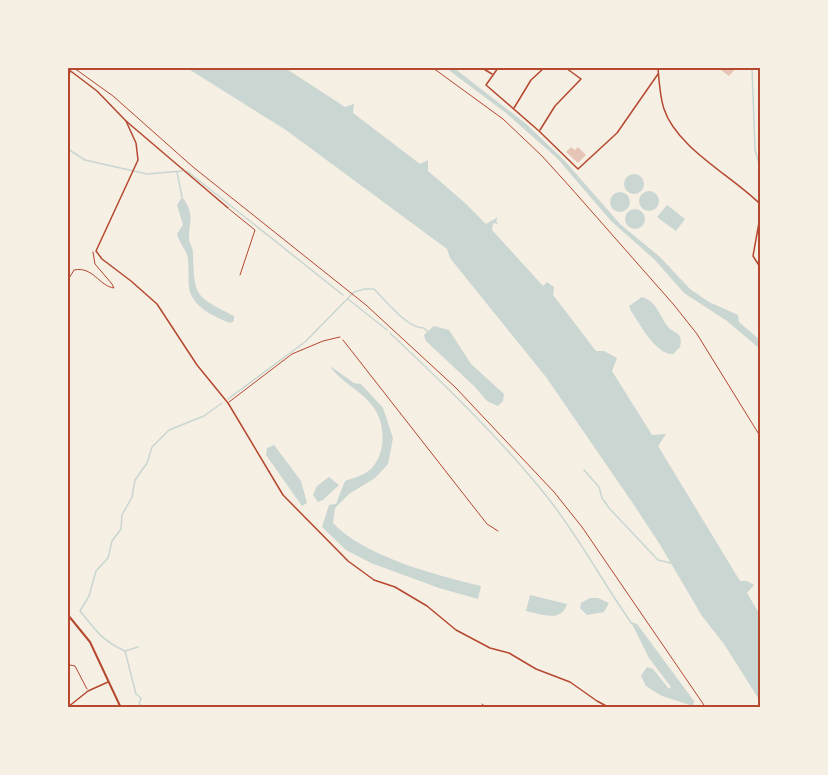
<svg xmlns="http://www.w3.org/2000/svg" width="828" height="775" font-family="'PT Serif',serif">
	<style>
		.water { fill: #c9d6d2 }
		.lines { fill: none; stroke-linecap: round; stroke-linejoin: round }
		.stream { stroke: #c9d6d2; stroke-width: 1.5 }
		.building { fill: #e6c5b7 }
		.path { stroke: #b5482f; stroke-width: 1 }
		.service { stroke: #b5482f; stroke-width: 1 }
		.minor { stroke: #b5482f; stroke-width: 1.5 }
		.secondary { stroke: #b5482f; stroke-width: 2 }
		.neatline { fill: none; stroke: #b5482f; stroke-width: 2 }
	</style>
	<rect width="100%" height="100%" fill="#f6efe4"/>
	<g class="water">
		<polygon points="187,68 285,68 345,107 354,104 353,113 420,164 428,160 428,171 465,203 486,224 498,217 496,221 498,224 493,223 492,230 543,286 547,282 554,287 553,295 596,351 604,351 617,358 612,371 652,435 666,434 658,446 740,581 747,581 754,585 747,593 760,615 760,701 724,644 702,616 659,543 632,502 546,377 450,258 447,249 286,130"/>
		<polygon points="446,68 454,68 525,123 564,160 620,224 660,257 690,289 709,302 738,315 739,322 760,340 760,349 727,321 684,293 655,260 611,221 557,158 506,113"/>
		<circle cx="634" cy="184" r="10"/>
		<circle cx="649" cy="201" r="10"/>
		<circle cx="620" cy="202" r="10"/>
		<path d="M182 197C194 213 190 217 189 236 188 242 193 247 193 253 194 298 196 296 234 316V321L230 323C214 317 191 306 189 287 188 278 189 268 188 259 187 250 179 243 177 234L183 225 177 205Z"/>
		<polygon points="667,205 685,219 676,231 657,217"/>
		<circle cx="635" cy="219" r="10"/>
		<path d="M642 297C656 301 660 316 668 327 671 331 678 332 680 337 681 340 681 343 680 347L673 354C656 355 640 324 631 311L629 306Z"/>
		<polygon points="434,326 449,330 471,364 504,394 503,401 498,406 487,401 474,386 426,341 424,335"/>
		<path d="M330 366 354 383 361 384 383 408 393 438 388 464 375 478 349 494 335 508 333 523C363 556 438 576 481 586L478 599 439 588 371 563 346 550 322 527 329 505 336 504 345 481C353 478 365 475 371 469 386 454 386 425 374 408 363 391 341 383 330 366Z"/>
		<polygon points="274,445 301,481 307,503 302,506 266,455 267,448"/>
		<polygon points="329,477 339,485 323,500 318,502 313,495 317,486"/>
		<path d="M530 595 567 604C561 623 542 614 526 611Z"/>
		<polygon points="590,598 598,598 609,603 604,612 587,615 580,608 581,603"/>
		<polygon points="631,622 637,624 694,701 693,706 662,696 646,686 641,676 647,667 653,669 669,689 671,687 649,658"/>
	</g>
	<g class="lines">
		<g class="stream">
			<polyline points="752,68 755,150 760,167"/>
			<polyline points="68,149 85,160 147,174 182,171"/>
			<polyline points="187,171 343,295"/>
			<polyline points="177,172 182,197"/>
			<polyline points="760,248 760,258"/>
			<polyline points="348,299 387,330"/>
			<path d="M390 333C445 385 500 438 548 498 579 537 603 583 632 624"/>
			<path d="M228 399 305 342 354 292 365 289H374C385 300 408 329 424 328L428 332"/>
			<polyline points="584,470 599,487 602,498 609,508 658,560 671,563"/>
			<polyline points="125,651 138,647"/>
			<path d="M144 708 139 704 141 698 136 694 125 651C101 640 96 630 80 611L89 596 96 571 108 558 112 541 121 529 122 515 132 497 135 480 147 463 152 447 169 430 204 416 222 403"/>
		</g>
	</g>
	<g class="building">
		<polygon points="718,68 736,68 729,76"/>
		<polygon points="571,147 575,150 578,147 586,155 578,163 566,152"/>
	</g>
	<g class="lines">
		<g class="path">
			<polyline points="74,68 113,96 193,167 366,305 455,387 554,492 582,527 706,708"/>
			<polyline points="433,68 503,119 542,156 571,188 674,305 697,334 760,436"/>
			<path d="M68 280 74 270C93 266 99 286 114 288L112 284 95 264 93 252"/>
			<polyline points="343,340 487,524 498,531"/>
		</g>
		<g class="service">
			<polyline points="229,209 255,230 240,275"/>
			<polyline points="229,402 292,354 323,341 340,337"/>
			<polyline points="68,668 70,665 75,666 87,689"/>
			<polyline points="482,704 487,708"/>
		</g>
		<g class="minor">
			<polyline points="482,68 492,74"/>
			<polyline points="498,68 486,85 539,131 578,169 617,133 658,74"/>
			<path d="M658 68C659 81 660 97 664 109 677 148 732 176 760 204"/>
			<polyline points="68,69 97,91 126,121 228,208"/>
			<polyline points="68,77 70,72"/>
			<polyline points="514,108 531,80 544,68"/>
			<polyline points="126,121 136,143 138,160 96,251 102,259 131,281 157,304 197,365 228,403 283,495 348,561 374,580 395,587 427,606 456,630 490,648 509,653 536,669 570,682 597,701 610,708"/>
			<polyline points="540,130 555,106 581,79 566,68"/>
			<polyline points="760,217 753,256 760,267"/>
			<polyline points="68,707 88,691 108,682"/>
		</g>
		<polyline class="secondary" points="68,615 90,642 121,708"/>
	</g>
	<rect width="828" height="775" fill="none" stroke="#f6efe4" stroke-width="138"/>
	<rect x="69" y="69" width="690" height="637" class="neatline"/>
</svg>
